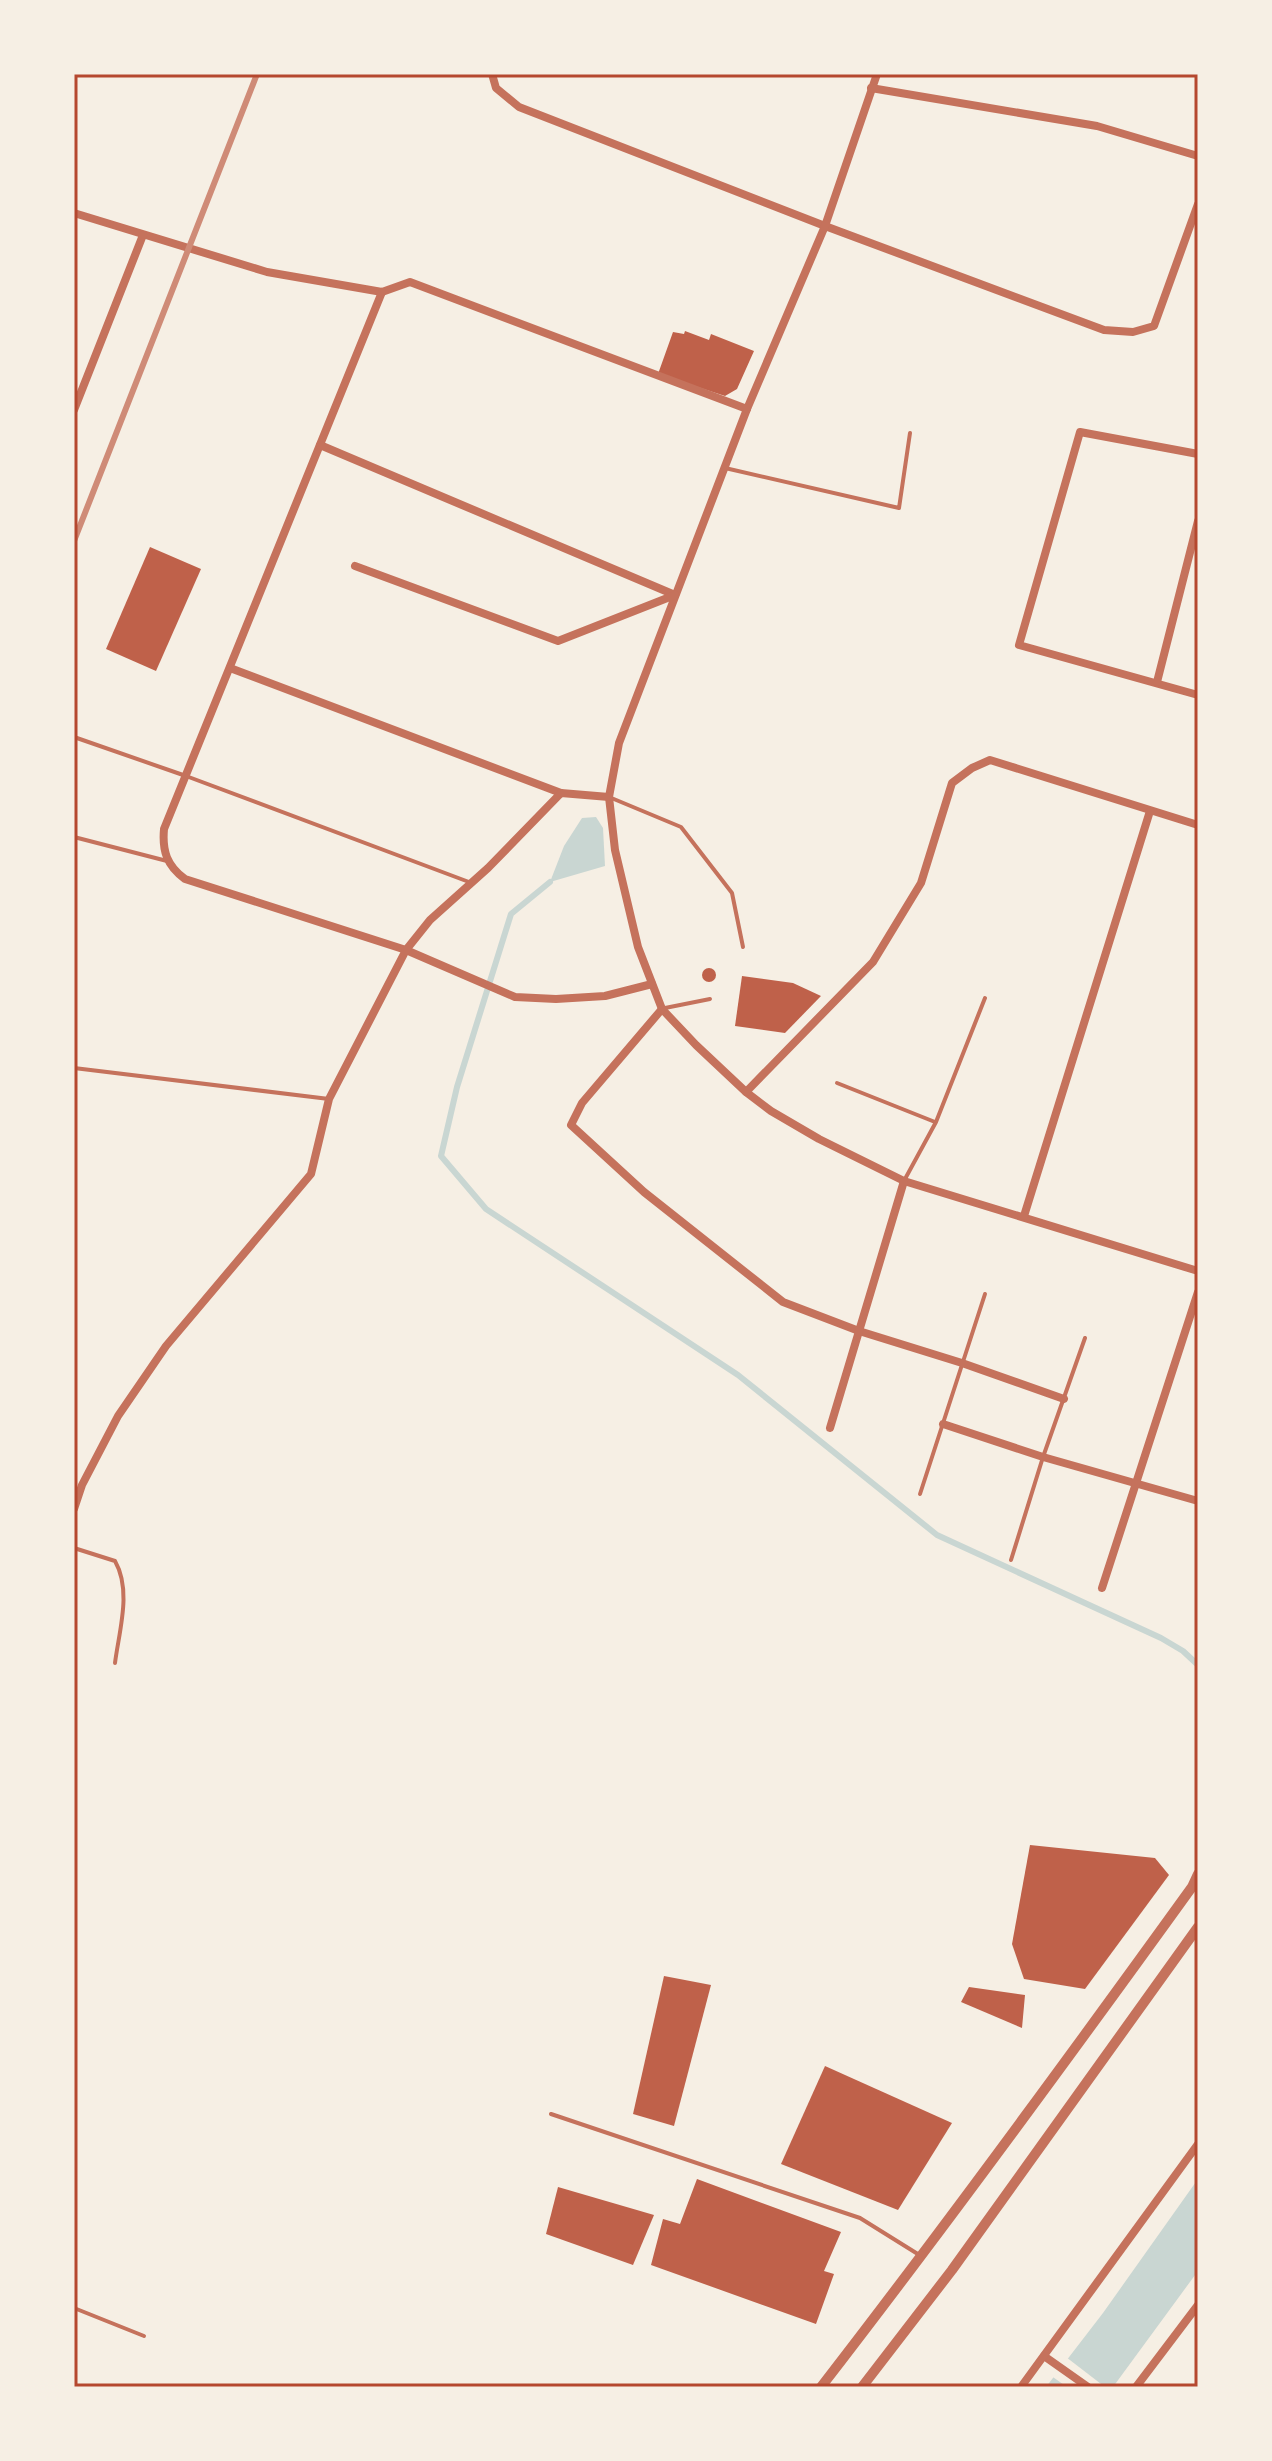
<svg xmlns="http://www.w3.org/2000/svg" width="1272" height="2461" font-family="'Source Sans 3',sans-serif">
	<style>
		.water { fill: #c9d6d2 }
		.pier { fill: #f6efe4 }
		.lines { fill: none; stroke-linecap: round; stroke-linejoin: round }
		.stream { stroke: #c9d6d2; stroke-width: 6 }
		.building { fill: #bf614a }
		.service { stroke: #c5725c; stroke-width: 4 }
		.minor { stroke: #c5725c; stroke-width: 8 }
		.tertiary { stroke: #c5725c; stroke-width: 10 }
		.rail { stroke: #cf8b77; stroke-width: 6 }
		.neatline { fill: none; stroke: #b5482f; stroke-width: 3 }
	</style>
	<rect width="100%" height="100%" fill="#f6efe4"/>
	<g class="water">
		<polygon points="596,817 603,828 605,866 550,882 564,846 582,818"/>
		<polygon points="1198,2179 1198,2271 1113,2387 1046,2387 1103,2313"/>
	</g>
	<polygon class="pier" points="1065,2356 1066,2357 1105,2387 1067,2387 1050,2375"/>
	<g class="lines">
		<polyline class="stream" points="550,882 511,914 457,1087 441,1156 486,1209 738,1375 937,1535 1161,1638 1183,1651 1198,1665"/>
	</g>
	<g class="building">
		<polygon points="685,331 709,340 711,334 754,351 737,389 725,396 658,374 673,332 684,334"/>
		<polygon points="150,547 201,569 156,671 106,649"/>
		<circle cx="709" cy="975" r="7"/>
		<polygon points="742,976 793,983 821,996 785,1033 735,1026"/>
		<polygon points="1030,1845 1155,1858 1169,1875 1085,1989 1024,1979 1012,1944"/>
		<polygon points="664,1976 711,1985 674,2126 633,2114"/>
		<polygon points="969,1987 1025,1995 1022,2028 961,2002"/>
		<polygon points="825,2066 952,2123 898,2210 781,2164"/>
		<polygon points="697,2179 841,2232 824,2271 834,2274 816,2324 651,2265 663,2219 680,2224"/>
		<polygon points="558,2187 654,2215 633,2265 546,2234"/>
	</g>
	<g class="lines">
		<g class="service">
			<polyline points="725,468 899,508 910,433"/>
			<polyline points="74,737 186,776 469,882"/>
			<polyline points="609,797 681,827 732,893 743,947"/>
			<polyline points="74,837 167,861"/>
			<polyline points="665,1008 710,999"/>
			<polyline points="74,1068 329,1099"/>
			<polyline points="837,1083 935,1122"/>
			<polyline points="905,1179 936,1122 985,998"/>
			<polyline points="920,1494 985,1294"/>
			<path d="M74 1548 115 1561C132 1591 119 1631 115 1663"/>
			<polyline points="1011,1560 1043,1457 1085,1338"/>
			<polyline points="551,2114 860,2218 921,2256"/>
			<polyline points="74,2308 144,2336"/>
		</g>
		<g class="minor">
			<polyline points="492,74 496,88 519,107 825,226 1104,330 1133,332 1154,326 1198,204"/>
			<polyline points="877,74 825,226 747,409 619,743 609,797 615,850 638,947 662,1009 696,1045 746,1092 771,1111 819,1139 904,1181 1198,1271"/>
			<polyline points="871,88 1097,126 1198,156"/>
			<polyline points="74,213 267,272 382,292 410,282 747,409"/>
			<path d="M382 292 164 829C162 851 167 866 185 879L406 950 515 997 556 999 605 996 652 984"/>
			<polyline points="74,410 143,235"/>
			<polyline points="320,445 675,595"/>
			<polyline points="1198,454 1080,432 1019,645 1198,695"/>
			<polyline points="355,566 558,641 675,595"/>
			<polyline points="230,668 561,793"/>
			<polyline points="1157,682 1198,521"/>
			<polyline points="662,1009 582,1103 571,1125 644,1192 783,1302 859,1331 962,1363 1064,1399"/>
			<polyline points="746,1092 873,962 921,883 952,783 972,768 990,760 1198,825"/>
			<polyline points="1024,1216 1150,811"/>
			<polyline points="943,1424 1043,1457 1198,1501"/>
			<polyline points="830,1428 904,1181"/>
			<polyline points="74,1509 82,1485 118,1416 166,1346 311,1174 329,1099 406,950 430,920 488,868 561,793 609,797"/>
			<polyline points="1102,1588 1198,1292"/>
			<polyline points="1044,2356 1088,2387"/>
			<polyline points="1021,2387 1198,2144"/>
			<polyline points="1136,2387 1198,2305"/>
		</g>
		<g class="tertiary">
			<path d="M821 2387C948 2223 1070 2056 1192 1887L1198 1874"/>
			<polyline points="862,2387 952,2270 1198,1927"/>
		</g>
		<polyline class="rail" points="74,541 257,74"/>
	</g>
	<rect width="1272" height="2461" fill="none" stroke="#f6efe4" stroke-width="152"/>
	<rect x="76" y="76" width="1120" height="2309" class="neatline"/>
</svg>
